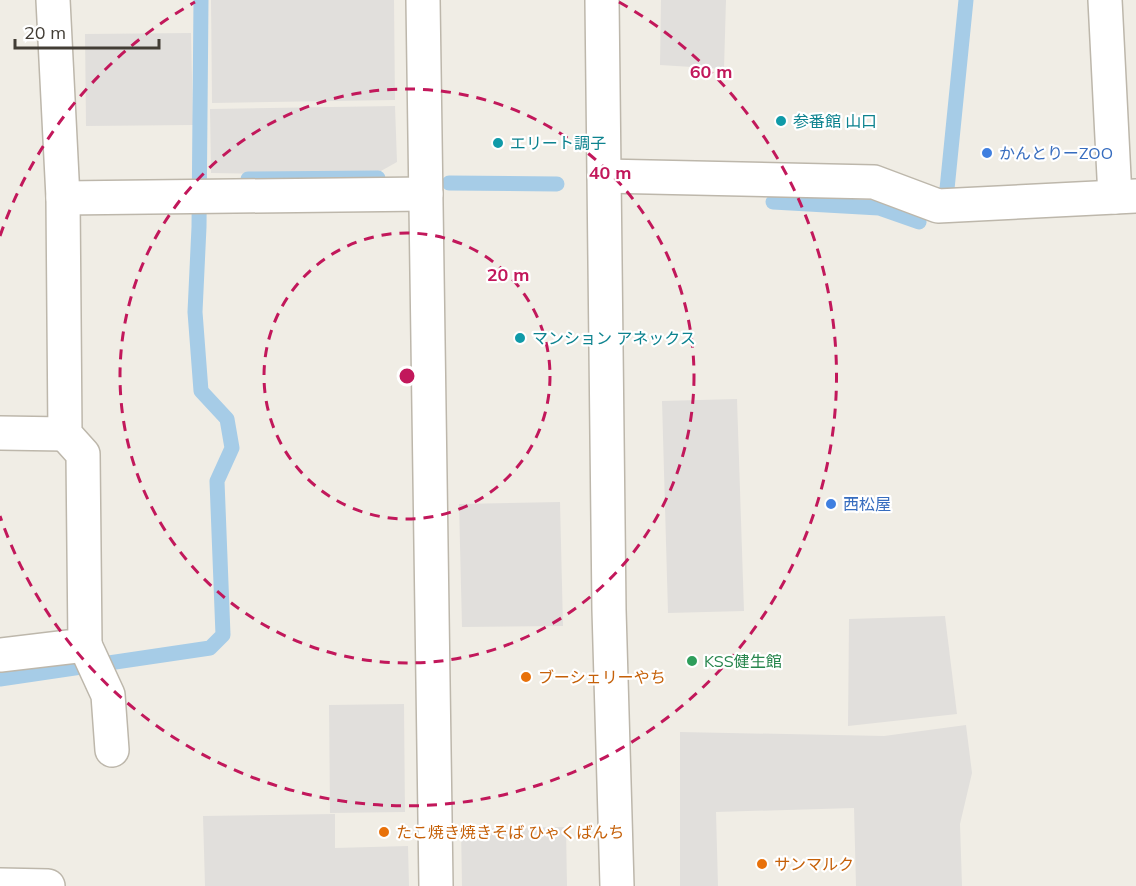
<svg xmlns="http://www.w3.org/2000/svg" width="1136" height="886" font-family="Mulish,'Noto Sans JP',sans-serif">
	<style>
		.parking { fill: #e1dfdc }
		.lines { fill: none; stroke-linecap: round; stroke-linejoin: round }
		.stream { stroke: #a6cce7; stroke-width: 15 }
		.minor-casing { stroke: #bdb7ab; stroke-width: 36 }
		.tertiary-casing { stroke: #bdb7ab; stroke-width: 36 }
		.minor { stroke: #fff; stroke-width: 33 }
		.tertiary { stroke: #fff; stroke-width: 33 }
		.ring { fill: none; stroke: #c2185b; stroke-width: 3; stroke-dasharray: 10 8 }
		.culture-dot { fill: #0f9aa8; stroke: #fff; stroke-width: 2 }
		.shop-dot { fill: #3f7fe0; stroke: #fff; stroke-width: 2 }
		.leisure-dot { fill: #2e9e5b; stroke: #fff; stroke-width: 2 }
		.food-dot { fill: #e8710a; stroke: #fff; stroke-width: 2 }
		.labels { text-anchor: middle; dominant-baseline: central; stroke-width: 4.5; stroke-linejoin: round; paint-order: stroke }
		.culture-label { font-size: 16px; fill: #0d838f; stroke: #fff; text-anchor: start }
		.shop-label { font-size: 16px; fill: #366cbe; stroke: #fff; text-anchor: start }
		.leisure-label { font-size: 16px; fill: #27864d; stroke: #fff; text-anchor: start }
		.food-label { font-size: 16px; fill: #c56008; stroke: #fff; text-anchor: start }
		.centre { fill: #c2185b; stroke: #fff; stroke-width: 3 }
		.ring-label { font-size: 18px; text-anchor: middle; font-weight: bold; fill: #c2185b; stroke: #fff; stroke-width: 4.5; stroke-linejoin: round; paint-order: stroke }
	</style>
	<rect width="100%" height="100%" fill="#f0ede5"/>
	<g class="parking">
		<polygon points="211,0 394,0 395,100 212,103"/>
		<polygon points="661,0 726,0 724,69 660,65"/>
		<polygon points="191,33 193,125 86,126 85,34"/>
		<polygon points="395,106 397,162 372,176 211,173 210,109"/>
		<polygon points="737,399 744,611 668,613 662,401"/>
		<polygon points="560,502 563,626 462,627 459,504"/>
		<polygon points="945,616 957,714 848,726 849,619"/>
		<polygon points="404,704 405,812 330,813 329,705"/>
		<polygon points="966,725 972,773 960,824 962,886 856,886 854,808 716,812 718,886 680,886 680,732 884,736"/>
		<polygon points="335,814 335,848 408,846 409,886 205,886 203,816"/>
		<polygon points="566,827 567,886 462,886 461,829"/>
	</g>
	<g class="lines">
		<g class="stream">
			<polyline points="248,179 378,178"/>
			<polyline points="449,183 557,184"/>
			<polyline points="947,189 966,0"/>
			<polyline points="773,202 879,208 919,222"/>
			<polyline points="0,679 210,648 223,635 217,481 232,448 227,419 201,391 195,312 199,227 201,0"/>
		</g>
		<g class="minor-casing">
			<g id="minor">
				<polyline points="423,0 436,886"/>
				<polyline points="1105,0 1115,197"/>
				<polyline points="604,176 874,182 938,206 1136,196"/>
				<polyline points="63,198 426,194"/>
				<polyline points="0,433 65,434"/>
				<polyline points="85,645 108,695 112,750"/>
				<polyline points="0,655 85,645 83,454 65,434 63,198 53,0"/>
				<polyline points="0,885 48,886"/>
			</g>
		</g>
		<g class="tertiary-casing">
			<polyline id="tertiary" points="602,0 609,610 617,886"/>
		</g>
		<use href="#minor" class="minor"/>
		<use href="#tertiary" class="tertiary"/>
	</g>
	<g class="ring">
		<circle cx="407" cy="376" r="143"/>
		<circle cx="407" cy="376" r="287"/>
		<path d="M0 236A430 430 0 0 1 195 2M619 2A430 430 0 1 1 0 516"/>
	</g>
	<g class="culture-dot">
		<circle cx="781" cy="121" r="6"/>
		<circle cx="498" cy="143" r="6"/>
		<circle cx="520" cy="338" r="6"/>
	</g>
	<g class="shop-dot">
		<circle cx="987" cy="153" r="6"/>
		<circle cx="831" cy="504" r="6"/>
	</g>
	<circle class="leisure-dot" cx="692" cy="661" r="6"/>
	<g class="food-dot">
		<circle cx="526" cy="677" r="6"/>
		<circle cx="384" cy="832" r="6"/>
		<circle cx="762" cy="864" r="6"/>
	</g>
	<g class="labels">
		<g class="culture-label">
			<text x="793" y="121">参番館 山口</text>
			<text x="510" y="143">エリート調子</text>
			<text x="532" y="338">マンション アネックス</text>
		</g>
		<g class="shop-label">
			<text x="999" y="153">かんとりーZOO</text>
			<text x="843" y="504">西松屋</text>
		</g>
		<g class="leisure-label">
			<text x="704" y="661">KSS健生館</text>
		</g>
		<g class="food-label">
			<text x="538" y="677">ブーシェリーやち</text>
			<text x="396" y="832">たこ焼き焼きそば ひゃくばんち</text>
			<text x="774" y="864">サンマルク</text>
		</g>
	</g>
	<circle cx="407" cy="376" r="9" class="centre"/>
	<g class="ring-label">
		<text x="711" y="78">60 m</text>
		<text x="610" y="179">40 m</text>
		<text x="508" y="281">20 m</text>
	</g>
	<path d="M15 39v9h144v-9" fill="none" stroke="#423d35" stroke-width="3"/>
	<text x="24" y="39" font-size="18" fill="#423d35" stroke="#ffffff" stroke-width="4.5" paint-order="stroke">20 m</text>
</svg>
